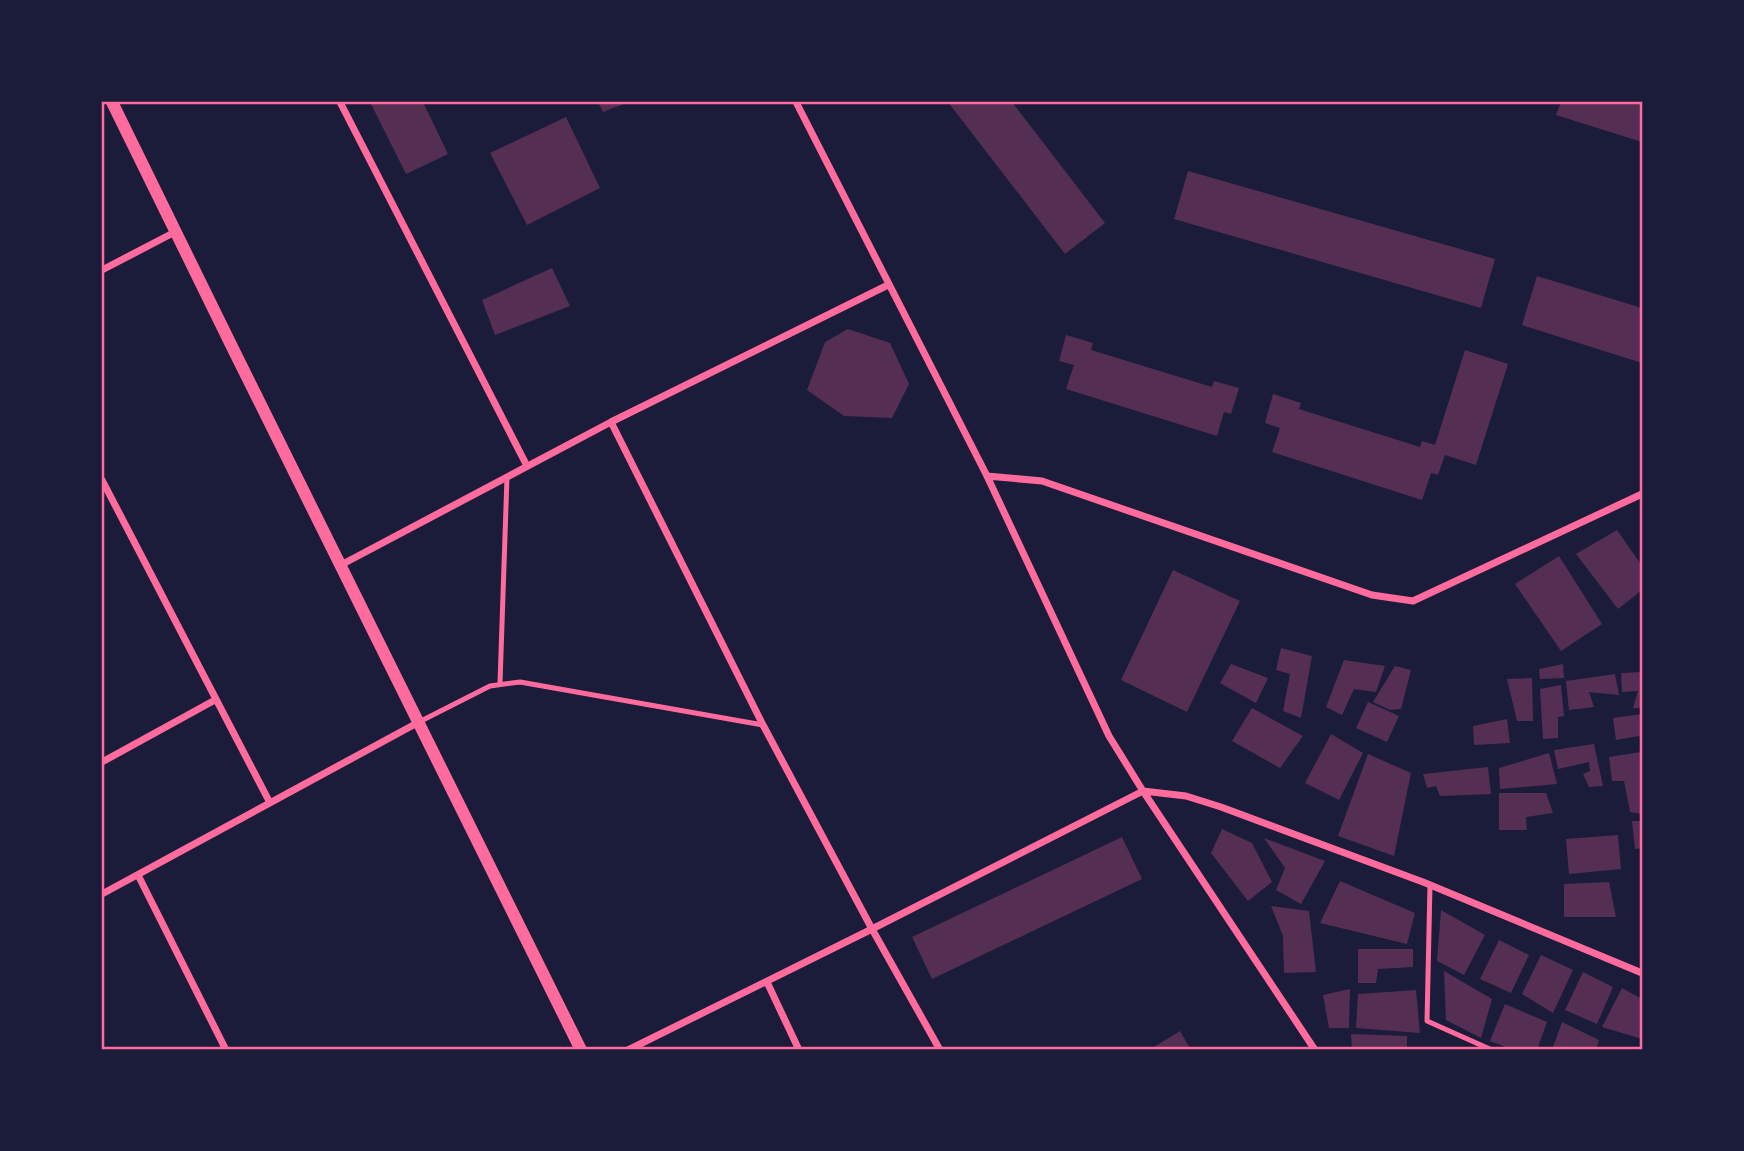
<svg xmlns="http://www.w3.org/2000/svg" width="1744" height="1151" font-family="Merriweather,serif">
<style>
.building{fill:#542f53}
.lines{fill:none;stroke-linecap:round;stroke-linejoin:round}
.service{stroke:#ff6b9d;stroke-width:5}
.minor{stroke:#ff6b9d;stroke-width:7}
.tertiary{stroke:#ff6b9d;stroke-width:12}
.neatline{fill:none;stroke:#ff6b9d;stroke-width:2.5}
</style>
<rect width="100%" height="100%" fill="#1b1b3a"/>
<!-- building -->
<path class="building" d="M370 102H423L448 154 406 174Z
M598 102H629L603 112Z
M948 102H1012L1105 223 1065 254Z
M1561 102H1642V142L1556 115Z
M566 117 600 188 527 225 490 153Z
M1188 171 1495 259 1481 308 1174 219Z
M552 268 570 306 495 335 482 300Z
M1537 276 1642 308V363L1522 325Z
M848 329 890 343 909 384 892 418 844 416 807 390 825 342Z
M1066 335 1093 343 1091 350 1212 387 1214 381 1239 388 1231 414 1224 412 1217 436 1066 389 1074 365 1059 361Z
M1465 350 1508 364 1476 465 1445 455 1438 475 1431 473 1422 500 1272 452 1280 428 1265 423 1273 394 1301 403 1299 409 1420 447 1422 441 1435 445Z
M1617 530 1642 566V590L1618 609 1576 554Z
M1559 556 1602 624 1561 651 1515 584Z
M1173 570 1240 601 1187 712 1121 680Z
M1281 648 1312 656 1301 718 1283 711 1290 674 1276 670Z
M1344 660 1385 666 1376 692 1354 689 1342 715 1326 707Z
M1231 664 1268 678 1256 703 1220 683Z
M1563 664 1564 678 1540 679 1539 669Z
M1395 666 1411 670 1401 709 1390 710 1373 702Z
M1642 672V708H1633L1638 691 1622 692 1621 673Z
M1615 674 1619 695 1589 692 1594 707 1569 710 1566 681Z
M1532 678 1533 721H1517L1507 679Z
M1561 685 1564 716 1558 717V738L1543 739 1540 689Z
M1368 702 1399 716 1387 742 1356 728Z
M1252 708 1303 736 1280 768 1232 741Z
M1642 714V744L1639 736 1616 740 1613 718Z
M1507 719 1510 743 1474 745 1473 726Z
M1331 734 1363 753 1339 800 1305 783Z
M1594 744 1603 786 1589 787 1583 774 1590 771 1589 762 1558 769 1554 750Z
M1641 752 1642 758V814L1630 812 1624 781H1612L1609 757Z
M1549 753 1557 784 1500 789 1499 768Z
M1368 754 1411 773 1394 856 1338 836Z
M1488 767 1491 794 1440 796 1436 786 1427 788 1423 774Z
M1499 793H1546L1553 813 1526 817 1527 830H1499Z
M1632 821H1642V848L1635 849Z
M1222 829 1252 843 1272 882 1248 901 1211 853Z
M1618 835 1621 869 1569 874 1566 839Z
M1122 837 1142 879 932 979 912 937Z
M1264 838 1325 861 1301 904 1276 890 1285 868Z
M1340 881 1415 913 1407 944 1320 923Z
M1609 882 1616 917H1564V884Z
M1271 906 1309 911 1316 972 1284 973 1283 936Z
M1441 910 1485 935 1464 975 1437 961Z
M1499 940 1529 955 1511 993 1480 979Z
M1358 949H1413V967L1378 969 1376 983H1358Z
M1541 955 1573 970 1553 1013 1522 994Z
M1444 971 1492 999 1481 1038 1446 1020Z
M1583 972 1613 987 1597 1024 1565 1010Z
M1622 988 1642 999V1039L1602 1027Z
M1350 989 1349 1028H1329L1323 995Z
M1416 990 1420 1033 1356 1028 1358 994Z
M1505 1004 1547 1022 1537 1050H1514L1490 1041Z
M1562 1022 1599 1040 1596 1050H1552Z
M1180 1031 1191 1050H1149Z
M1351 1034 1407 1036V1050H1352Z"/>
<g class="lines">
<!-- service -->
<path class="service" d="M500 683 507 477
M419 722 490 686 520 682 763 725
M1430 885 1427 1021 1492 1050"/>
<!-- minor -->
<path class="minor" d="M340 102 527 466
M796 102 987 476 1109 736 1143 791 1315 1050
M102 270 175 232
M611 422 763 725 872 929 940 1050
M987 476 1042 481 1372 595 1413 601 1642 494
M102 480 269 801
M339 566 611 422 888 285
M102 762 215 700
M138 875 226 1050
M102 894 419 722
M767 982 799 1050
M628 1050 872 929 1143 791 1186 796 1221 807 1423 882 1642 973"/>
<!-- tertiary -->
<path class="tertiary" d="M112 102C266 419 425 733 581 1050"/>
</g>
<!-- border -->
<rect width="1744" height="1151" fill="none" stroke="#1b1b3a" stroke-width="206"/>
<rect x="103" y="103" width="1538" height="945" class="neatline"/>
</svg>
